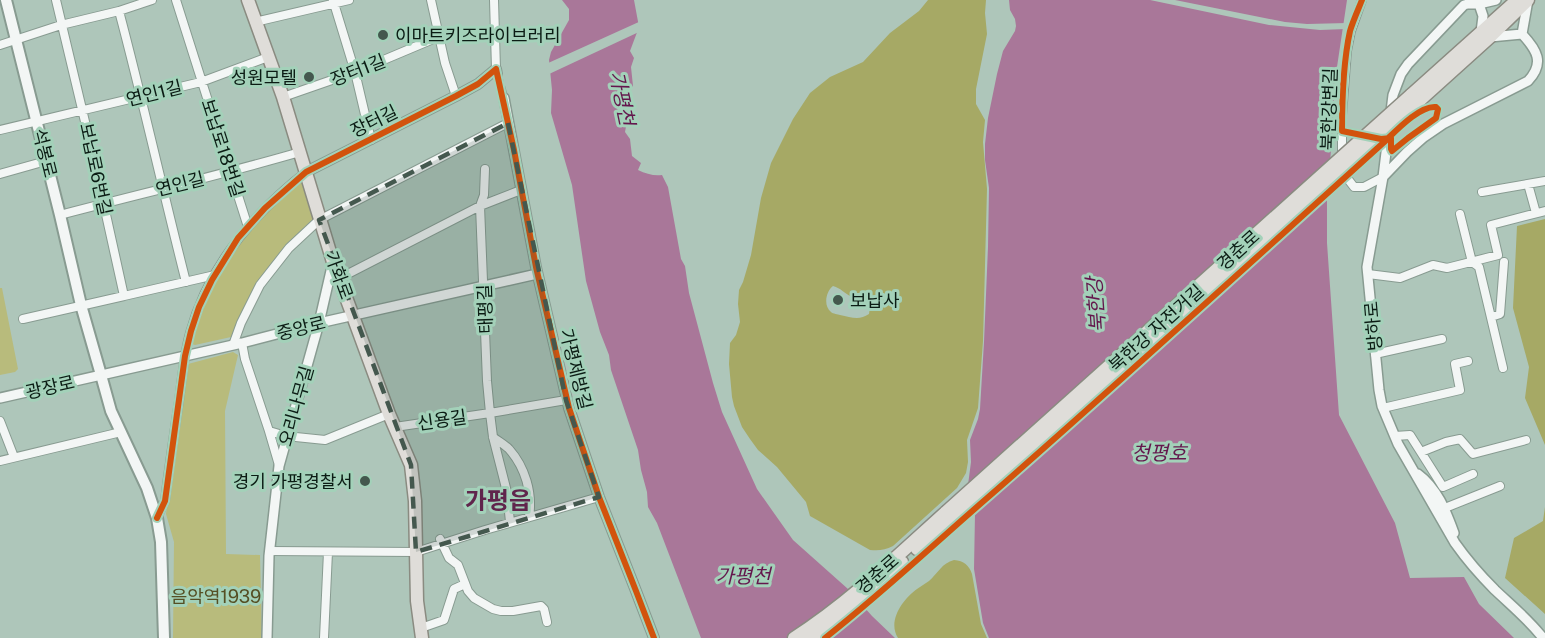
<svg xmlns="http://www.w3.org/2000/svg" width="1545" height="638" font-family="'Public Sans','Noto Sans KR',sans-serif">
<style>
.green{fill:#b8bb7c}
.forest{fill:#a6a965;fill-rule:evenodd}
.water{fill:#a97799}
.pier{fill:#aec6ba}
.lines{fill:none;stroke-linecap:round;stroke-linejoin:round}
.tertiary-tunnel{stroke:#8da499;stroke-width:9;stroke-dasharray:9 4.5;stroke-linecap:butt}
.minor-casing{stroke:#889b91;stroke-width:10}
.tertiary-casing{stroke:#889b91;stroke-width:12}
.secondary-casing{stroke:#889b91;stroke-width:14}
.primary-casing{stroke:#8a8b81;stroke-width:15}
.minor{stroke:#f3f6f5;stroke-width:8}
.tertiary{stroke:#f3f6f5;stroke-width:9}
.secondary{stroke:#f3f6f5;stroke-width:10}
.primary{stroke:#dfddd9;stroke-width:12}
.primary-bridge-casing{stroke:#8a8b81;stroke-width:15;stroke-linecap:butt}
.primary-bridge{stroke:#dfddd9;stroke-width:12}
.cycleway-casing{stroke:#a3d1b9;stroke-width:10}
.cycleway{stroke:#d2530d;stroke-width:6}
.marked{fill:#44584e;fill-opacity:0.2;stroke:#44584e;stroke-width:4.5;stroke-dasharray:12 8;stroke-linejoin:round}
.poi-dot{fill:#44584e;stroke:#a3d1b9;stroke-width:2}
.labels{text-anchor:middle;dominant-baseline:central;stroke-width:6;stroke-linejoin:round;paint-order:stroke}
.poi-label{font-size:18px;fill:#0b1c14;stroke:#a3d1b9;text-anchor:start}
.street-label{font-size:18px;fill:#0b1c14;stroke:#a3d1b9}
.park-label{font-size:18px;fill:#554f24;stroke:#a3d1b9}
.water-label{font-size:20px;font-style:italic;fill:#64174d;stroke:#a3d1b9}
.district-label{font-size:24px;font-weight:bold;fill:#60254c;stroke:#a3d1b9}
</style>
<rect width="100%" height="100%" fill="#aec6ba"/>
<!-- green -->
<path class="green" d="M298 183H303L314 218 312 220C291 242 269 263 254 289 245 304 238 320 231 337L195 345 192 344C195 309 234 247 257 221 270 207 284 195 298 183Z
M0 288H2L18 369 15 372 0 375Z
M233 352 238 355 225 411 226 554 260 555 262 638H173L174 542 166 514 188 364Z"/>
<!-- forest -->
<path class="forest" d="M928 0H986L985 13 987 34 976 89V104L985 120 983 142 987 189 983 341 978 408 967 440 968 462 966 473 957 488 893 546C885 550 879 551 870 550L810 516 806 502 777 467 758 450 750 439 742 427 734 406 732 397 729 364 730 343 736 335 740 322 738 304 739 290 743 282 751 255 761 198 771 163 793 119 810 93 830 77 863 62 890 33 919 11ZM833 286C841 288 845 294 852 297 861 300 865 299 870 307L869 314C859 321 851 317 840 315 838 314 833 314 831 312 823 306 826 291 833 286Z
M1545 219V445L1525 398 1529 367 1513 308 1517 226Z
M1545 507V614L1505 578 1514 538 1543 521Z
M954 560C964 561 969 565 972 574L981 624 987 638H898C887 621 903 599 917 589 921 586 925 584 929 581 938 573 942 563 954 560Z"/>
<!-- water -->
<path class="water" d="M562 0H634L639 27 630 51 634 58 631 67 633 86 631 88 625 87 620 89 615 104 619 113 627 121 625 132 630 139 632 156 641 163 638 170C646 174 654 176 662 175L668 187 681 259 685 266 689 293 713 383 722 412 757 489 793 540 848 589 872 616 895 638H701L657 523 648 507 647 492 641 470 638 450 611 370 609 355 600 332 586 281 572 185 551 113 552 90 549 60 551 52 569 20V9Z
M1009 0H1347L1334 87V115L1327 197V243L1339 415 1395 523 1410 578 1464 577 1479 604 1514 638H989L983 623 974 569 975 514 968 485 971 462 970 440 978 419 980 409 984 342 988 247 989 188 985 160V144L988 118 997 74 1003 51 1015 31 1016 26 1015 19 1010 10Z"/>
<!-- pier -->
<path class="pier" d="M1150 0H1175L1285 22 1307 24 1347 23 1346 29 1320 30 1269 25Z
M641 21V31L547 75 546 64Z"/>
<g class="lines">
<!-- tertiary-tunnel -->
<path class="tertiary-tunnel" d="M497 74 504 98"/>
<defs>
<path id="minor" d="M176 0 248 227
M333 0 355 72 371 140
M431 0 445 63 456 96
M494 0 496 69
M1362 0 1351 31 1347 51 1342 115V160L1344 174 1354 187H1364L1383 177
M119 11C143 101 163 192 186 282
M255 22 349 0
M0 45 61 25 119 11 152 0
M283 97 355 72 431 40
M0 130 201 82 268 57
M485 169 484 195 480 206 487 381 490 413 493 437 507 492 510 522
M0 174 46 161
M1528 184 1536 213
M1482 192 1545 181
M1460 214 1472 262 1479 267 1503 368
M60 215C140 194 221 175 300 152
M1368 274 1400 278 1433 265 1447 268 1498 255 1491 225 1545 211
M340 278 480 206 521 190
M124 296 215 275
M1491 317 1500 314 1504 262
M23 319 124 296 92 151 56 0
M242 343 245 359 269 431 286 436 325 440 389 414
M233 345 241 323 260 285 289 248 319 220 508 123
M1375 354 1442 339
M1383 408 1460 390 1455 364 1468 361
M0 421 14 457
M395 427 490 413 566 400
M269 431 279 465
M1395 436 1410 435 1443 487 1473 474
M493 437C498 441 504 444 509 449 525 467 533 493 529 517
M1421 452 1446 442 1460 439 1473 454 1526 440
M0 461 121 432
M1445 508 1500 486
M157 518 165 501C169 467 174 434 179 401 182 378 184 355 190 333 208 267 254 213 306 172
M440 539 449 558 458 565 468 591 474 598 493 609 501 611H513L541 606 544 609 547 622
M270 551 416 552 485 530 599 497
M421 628 444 620 454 589 465 584
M324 638 328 552"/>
<path id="tertiary" d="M1496 0 1479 4H1468L1464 5 1408 64 1401 74 1393 95 1383 177 1367 267 1379 390 1382 406 1398 444 1455 543C1467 560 1481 576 1495 590 1512 606 1529 620 1543 638
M1479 4 1483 16 1481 32
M1522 34 1528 0
M1490 37 1522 34
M504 98 536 267 569 408 599 497 636 591 654 638
M306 172 456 96 478 84 496 69 497 74
M1383 177 1407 152 1424 137 1443 124 1528 81C1545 63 1537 50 1522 34
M0 398 242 343 319 323 537 274
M1418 474C1437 488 1446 511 1454 533
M267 638 269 556 279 466 319 323 333 262"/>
<path id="secondary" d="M6 0 60 215 81 305 101 375 111 411 147 488 157 518 161 542 164 638"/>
<path id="primary" d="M248 0 283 97 333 262 389 414 411 465 415 501 417 601 422 638
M1411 95 1517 0
M1419 101 1490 37 1528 0
M917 549 953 518
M794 638C850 602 897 556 946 512
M811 638 863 597 902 562"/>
</defs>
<!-- minor casing -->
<use href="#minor" class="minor-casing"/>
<!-- tertiary casing -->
<use href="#tertiary" class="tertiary-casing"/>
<!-- secondary casing -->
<use href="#secondary" class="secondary-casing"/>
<!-- primary casing -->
<use href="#primary" class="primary-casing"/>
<!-- minor -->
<use href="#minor" class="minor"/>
<!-- tertiary -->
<use href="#tertiary" class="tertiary"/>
<!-- secondary -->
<use href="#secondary" class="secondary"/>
<!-- primary -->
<use href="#primary" class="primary"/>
<defs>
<path id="primary-bridge" d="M946 512 1411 95
M953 518 1097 390 1419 101"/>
</defs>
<!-- primary-bridge casing -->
<use href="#primary-bridge" class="primary-bridge-casing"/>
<!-- primary-bridge -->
<use href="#primary-bridge" class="primary-bridge"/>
<defs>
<path id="cycleway" d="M157 518 165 501 185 356 191 331 199 307 212 280 238 238 265 208 306 172 456 96 478 84 496 69 514 150 536 267 569 408 599 497 636 591 654 638
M825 638C881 594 933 545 986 499 1120 382 1250 263 1382 144 1393 134 1419 105 1436 107L1438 109 1436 118 1408 138 1392 151 1391 149V138L1381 139 1342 131C1342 99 1343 63 1350 31 1353 21 1358 10 1362 0"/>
</defs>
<!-- cycleway casing -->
<use href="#cycleway" class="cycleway-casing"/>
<!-- cycleway -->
<use href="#cycleway" class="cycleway"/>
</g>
<!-- marked area -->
<path class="marked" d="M508 123 566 400 599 497 416 552 411 465 319 220Z"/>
<!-- markers -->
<g class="poi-dot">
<circle cx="383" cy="35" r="6"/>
<circle cx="309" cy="77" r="6"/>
<circle cx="838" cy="300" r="6"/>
<circle cx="365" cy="481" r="6"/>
</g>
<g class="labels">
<!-- poi labels -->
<g class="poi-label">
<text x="395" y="35">이마트키즈라이브러리</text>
<text x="297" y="77" text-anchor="end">성원모텔</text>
<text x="850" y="300">보납사</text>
<text x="353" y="481" text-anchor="end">경기 가평경찰서</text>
</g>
<!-- street labels -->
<g class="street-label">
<text transform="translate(358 70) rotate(-21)">장터1길</text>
<text transform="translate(154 93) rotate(-14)">연인1길</text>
<text transform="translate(1329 109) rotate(-88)">북한강변길</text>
<text transform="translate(374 121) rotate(-26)">장터길</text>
<text transform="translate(223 148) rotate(72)">보납로18번길</text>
<text transform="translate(45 153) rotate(76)">석봉로</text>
<text transform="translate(96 169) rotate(78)">보납로6번길</text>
<text transform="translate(180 184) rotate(-14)">연인길</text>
<text transform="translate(1238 250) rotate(-42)">경춘로</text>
<text transform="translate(339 275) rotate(70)">가화로</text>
<text transform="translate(485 309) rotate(-92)">태평길</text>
<text transform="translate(1373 326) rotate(-95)">방하로</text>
<text transform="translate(301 328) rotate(-14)">중앙로</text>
<text transform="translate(1156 328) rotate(-42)">북한강 자전거길</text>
<text transform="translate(576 369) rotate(76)">가평제방길</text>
<text transform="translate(50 387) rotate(-13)">광장로</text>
<text transform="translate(296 406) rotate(-74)">오리나무길</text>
<text transform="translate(442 420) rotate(-8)">신용길</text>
<text transform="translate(877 574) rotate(-41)">경춘로</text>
</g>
<!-- park labels -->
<g class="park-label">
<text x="216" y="596">음악역1939</text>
</g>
<!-- water labels -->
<g class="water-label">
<text transform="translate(622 98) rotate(78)">가평천</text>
<text transform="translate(1096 305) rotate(-94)">북한강</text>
<text x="1159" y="453">청평호</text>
<text x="743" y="576">가평천</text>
</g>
<!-- district labels -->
<g class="district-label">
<text x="498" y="500">가평읍</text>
</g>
</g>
</svg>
